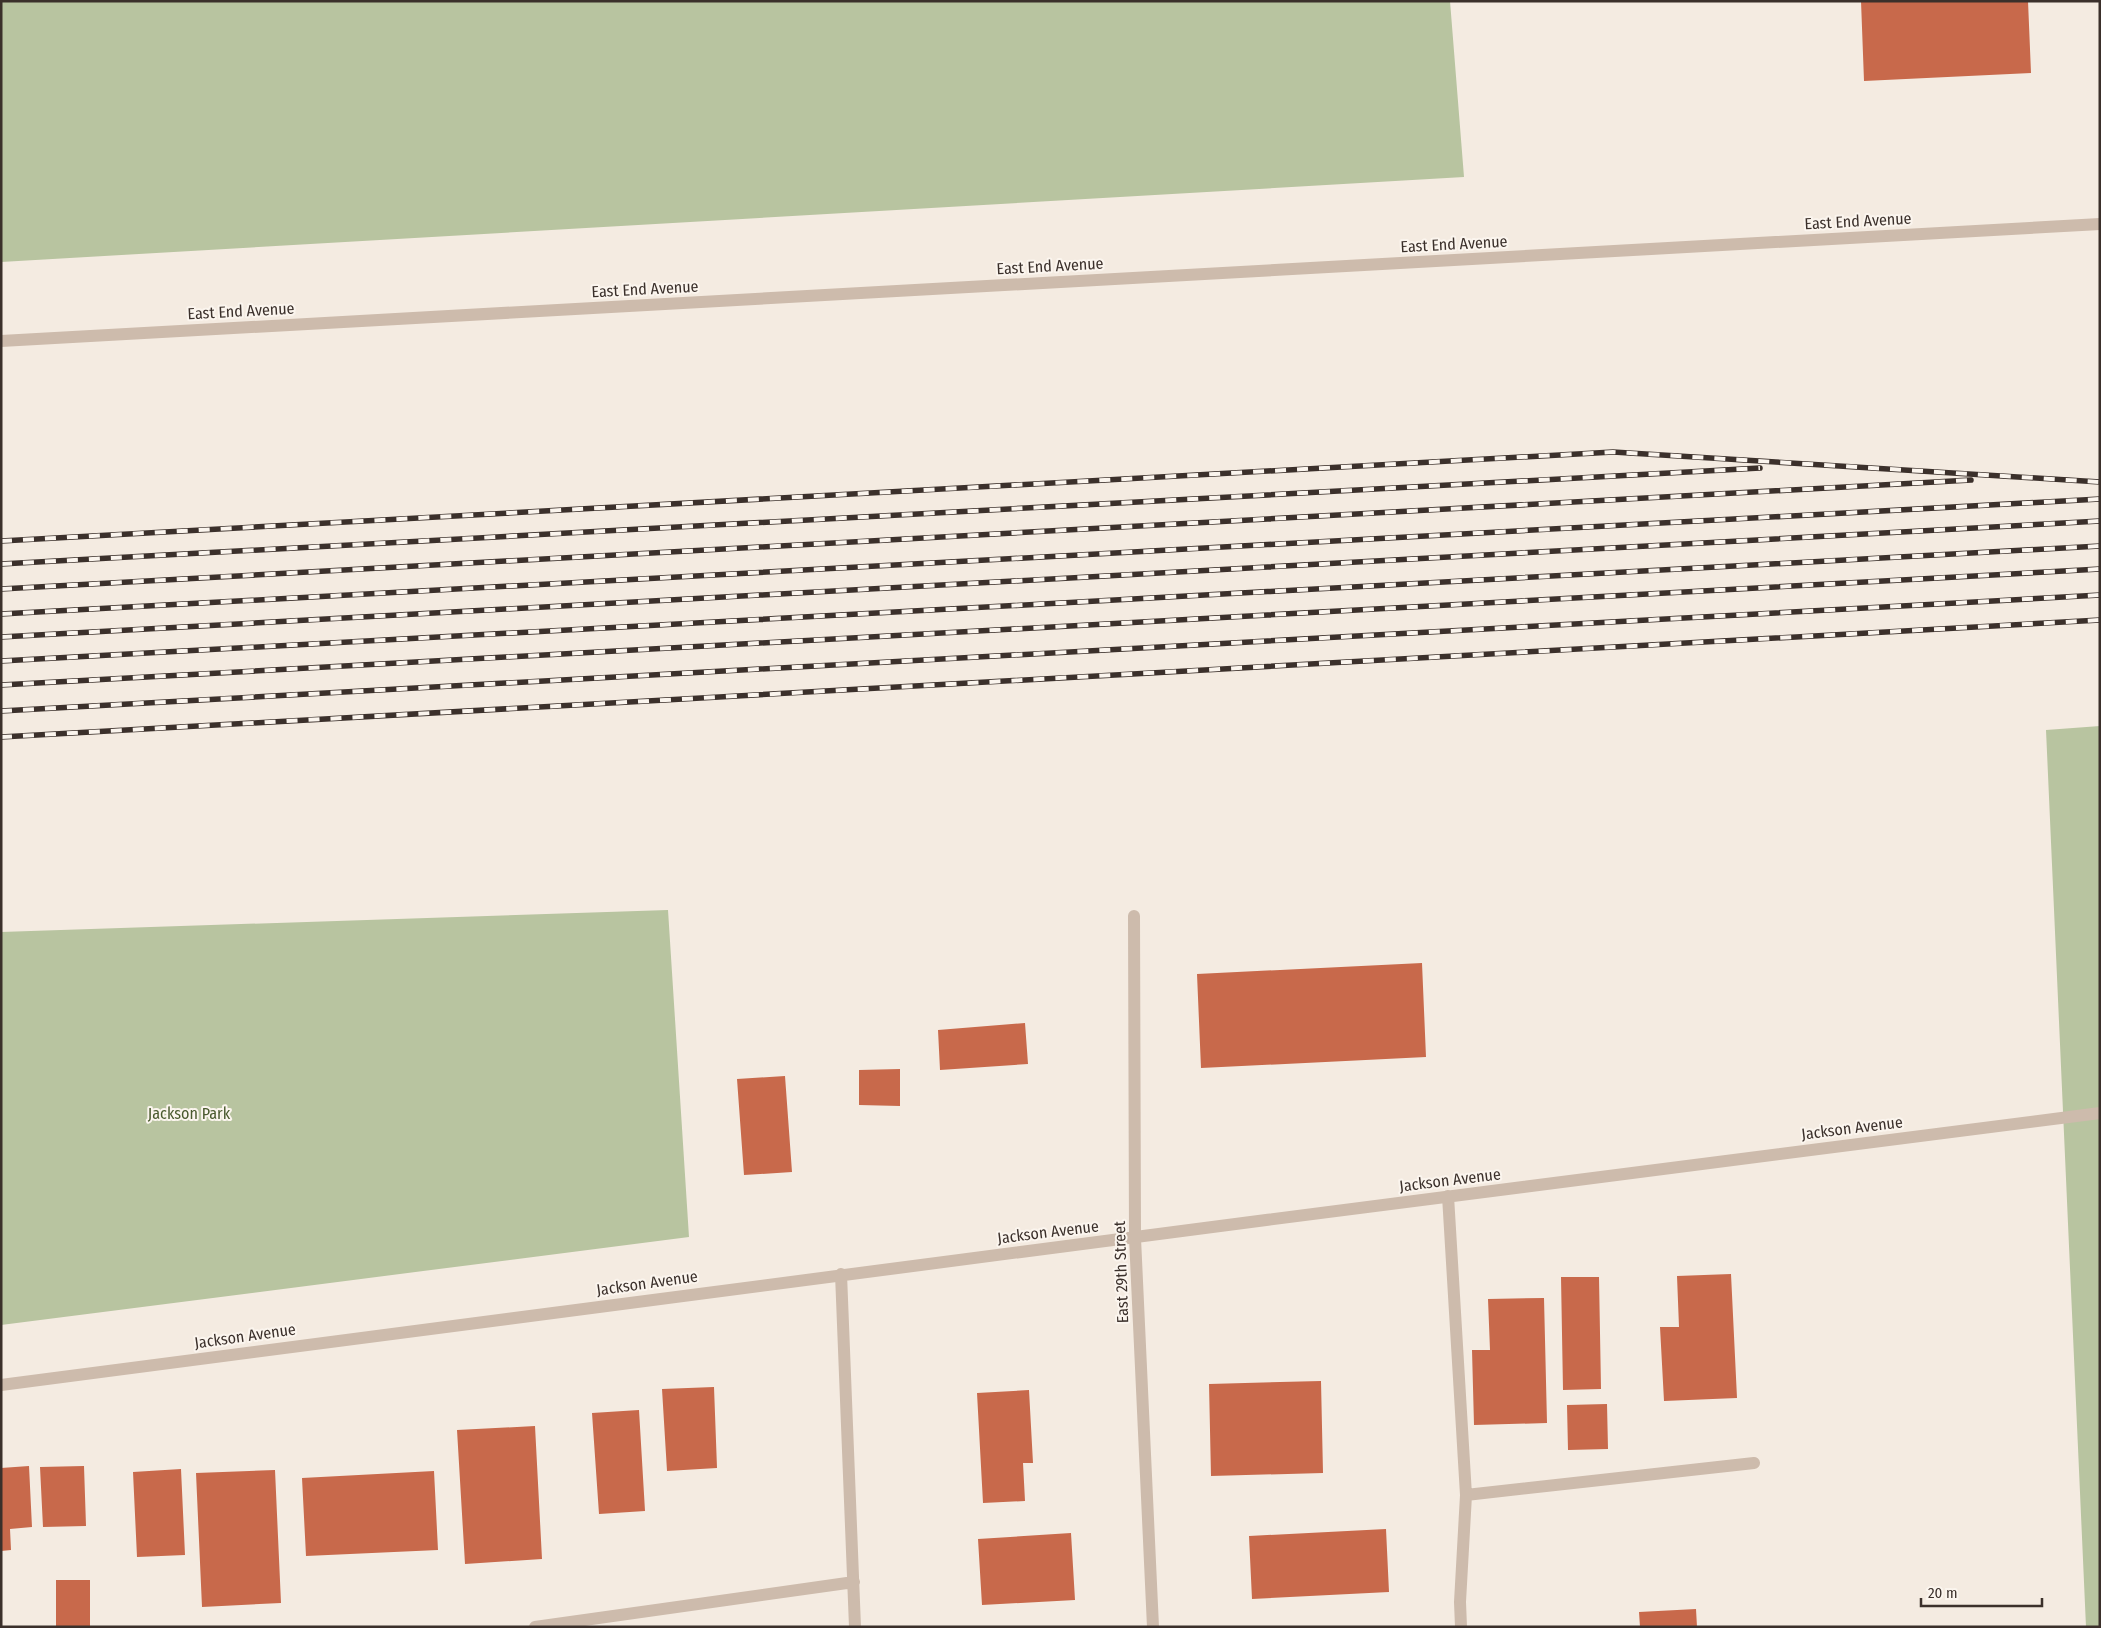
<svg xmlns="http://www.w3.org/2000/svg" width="2101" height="1628" font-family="'Fira Sans Condensed',sans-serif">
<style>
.green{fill:#b8c4a0}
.building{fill:#c8694b}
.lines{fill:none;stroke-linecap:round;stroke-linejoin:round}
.minor{stroke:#cdbbac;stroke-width:12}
.rail-casing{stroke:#3b302b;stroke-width:5.5}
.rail{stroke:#fbf5ee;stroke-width:4;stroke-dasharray:11;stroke-linecap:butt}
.labels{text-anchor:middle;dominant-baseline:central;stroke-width:4;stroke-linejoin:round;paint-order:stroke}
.street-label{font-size:16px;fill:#3b302b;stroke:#fbf5ee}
.park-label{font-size:16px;fill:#4a5a2e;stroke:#fbf5ee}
</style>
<rect width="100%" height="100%" fill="#f4ebe1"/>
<!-- green -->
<path class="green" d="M1 1H1450L1464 177 1 262Z
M2100 726V1627H2086L2046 730Z
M668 910 689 1237 1 1325V932Z"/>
<!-- building -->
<path class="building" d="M1861 1H2028L2031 73 1864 81Z
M1422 963 1426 1057 1201 1068 1197 974Z
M1025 1023 1028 1064 940 1070 938 1030Z
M900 1069V1106L859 1105V1070Z
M785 1076 792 1172 744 1175 737 1079Z
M1731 1274 1737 1398 1664 1401 1660 1327H1679L1677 1276Z
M1561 1277H1599L1601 1389 1563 1390Z
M1544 1298 1547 1423 1474 1425 1472 1350H1490L1488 1299Z
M1321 1381 1323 1473 1211 1476 1209 1384Z
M714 1387 717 1468 667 1471 662 1389Z
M1029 1390 1033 1463H1023L1025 1501 983 1503 977 1393Z
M1607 1404 1608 1449 1568 1450 1567 1405Z
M639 1410 645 1511 599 1514 592 1413Z
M535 1426 542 1559 465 1564 457 1430Z
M29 1466 32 1527 10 1529 11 1550 1 1551V1468Z
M84 1466 86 1526 43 1527 40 1467Z
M181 1469 185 1555 137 1557 133 1472Z
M275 1470 281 1603 202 1607 196 1473Z
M434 1471 438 1550 306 1556 302 1478Z
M1386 1529 1389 1592 1252 1599 1249 1536Z
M1071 1533 1075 1600 982 1605 978 1539Z
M56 1580H90V1627H56Z
M1696 1609 1697 1627H1640L1639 1612Z"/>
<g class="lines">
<!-- minor -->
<path class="minor" d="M1 341 2100 224
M1134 916 1135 1238 1153 1627
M1448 1196 1466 1495 1460 1602 1461 1627
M841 1274 855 1627
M1 1385C701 1293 1400 1202 2100 1113
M1466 1495 1754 1463
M535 1627 854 1582"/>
<defs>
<path id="rail" d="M1 541 1613 452 2100 482
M1 564 1760 468
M1 589 1971 480
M1 614 2100 499
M1 637 2100 521
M1 661 2100 546
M1 685 2100 569
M1 711 2100 595
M1 737 2100 620"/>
</defs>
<!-- rail casing -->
<use href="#rail" class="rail-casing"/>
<!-- rail -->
<use href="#rail" class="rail"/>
</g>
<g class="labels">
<!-- street labels -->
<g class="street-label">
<text transform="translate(1858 221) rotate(-3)">East End Avenue</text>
<text transform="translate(1454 244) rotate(-3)">East End Avenue</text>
<text transform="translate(1050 266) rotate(-3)">East End Avenue</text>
<text transform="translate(645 289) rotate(-3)">East End Avenue</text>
<text transform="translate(241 311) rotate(-3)">East End Avenue</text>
<text transform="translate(1852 1128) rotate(-7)">Jackson Avenue</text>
<text transform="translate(1450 1180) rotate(-7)">Jackson Avenue</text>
<text transform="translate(1048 1232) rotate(-7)">Jackson Avenue</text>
<text transform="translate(1121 1272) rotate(-92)">East 29th Street</text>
<text transform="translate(647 1283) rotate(-8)">Jackson Avenue</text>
<text transform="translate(245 1336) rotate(-8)">Jackson Avenue</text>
</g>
<!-- park labels -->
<g class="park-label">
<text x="189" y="1113">Jackson Park</text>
</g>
</g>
<!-- border -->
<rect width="2101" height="1628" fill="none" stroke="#3b302b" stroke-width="5"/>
<!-- scale -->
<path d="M1921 1598v8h121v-8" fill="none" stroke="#3b302b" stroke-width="2.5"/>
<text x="1928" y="1598" font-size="15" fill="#3b302b" stroke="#fbf5ee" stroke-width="4" paint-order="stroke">20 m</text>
</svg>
